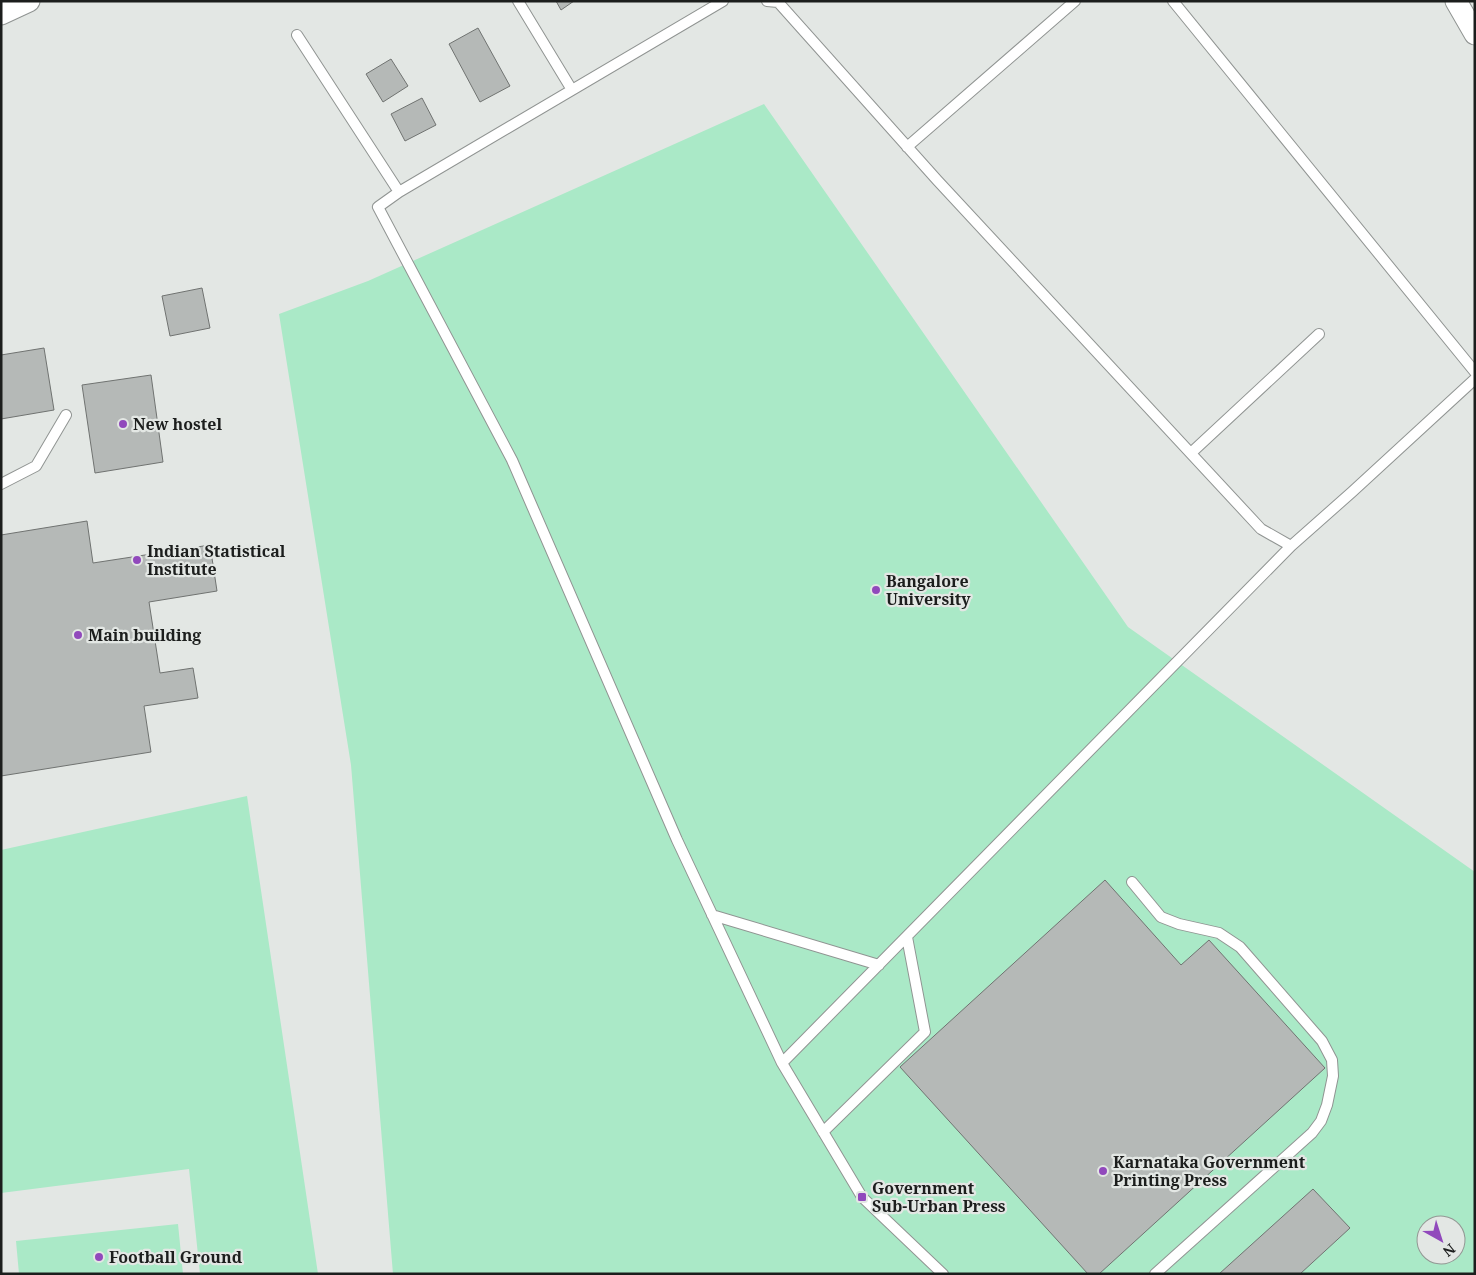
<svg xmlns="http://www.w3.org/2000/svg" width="1476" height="1275" font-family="'Noto Serif',serif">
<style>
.green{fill:#aae9c7;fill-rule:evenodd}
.building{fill:#b5b9b7;stroke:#707371}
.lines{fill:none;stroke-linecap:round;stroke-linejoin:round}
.lane-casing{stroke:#909492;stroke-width:12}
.street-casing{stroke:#909492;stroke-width:23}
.lane{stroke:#fff;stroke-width:10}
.street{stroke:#fff;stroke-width:21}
.poi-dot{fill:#9149bc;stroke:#e3e7e4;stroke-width:2}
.labels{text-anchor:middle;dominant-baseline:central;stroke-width:4.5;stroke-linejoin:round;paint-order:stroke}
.poi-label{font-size:16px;font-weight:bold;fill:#1c1e1d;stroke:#e3e7e4;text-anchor:start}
</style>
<rect width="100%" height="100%" fill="#e3e7e4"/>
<!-- green -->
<path class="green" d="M764 104 1128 627 1475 872V1274H393L351 765 279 314 368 281ZM1426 1225H1456V1255H1426Z
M247 796 318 1274H200L189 1169 1 1193V850Z
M178 1224 183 1274H19L16 1241Z"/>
<!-- building -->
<path class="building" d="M556 1H574L561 10Z
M478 28 510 86 480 102 449 44Z
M391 59 408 86 383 102 366 74Z
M422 98 436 125 405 141 391 114Z
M202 288 210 328 170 336 162 296Z
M44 348 54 410 1 419V355Z
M151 375 163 462 95 473 82 385Z
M87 521 93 563 210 545 217 591 149 602 160 673 193 668 198 698 144 706 151 752 1 776V535Z
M1105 880 1181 965 1209 940 1325 1068 1099 1274H1088L900 1067Z
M1313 1189 1350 1228 1300 1274H1219Z"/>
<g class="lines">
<defs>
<path id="lane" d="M518 1 572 90
M723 1 399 192 378 207 512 460 677 840 782 1063 862 1197 943 1274
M767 1 778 2 937 180 1261 529 1291 546 1352 492 1475 379
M1173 1 1475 372
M297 35 399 192
M907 147 1075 1
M1191 453 1319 334
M1 484 36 466 66 415
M1132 882 1161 917 1179 924 1219 933 1240 947 1322 1041 1332 1060 1333 1076 1327 1105 1321 1121 1312 1133 1155 1274
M712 915 879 965
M782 1063 1291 546
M823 1132 925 1032 907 937"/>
<path id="street" d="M1456 1 1475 34
M1 14 29 1"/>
</defs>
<!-- lane casing -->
<use href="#lane" class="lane-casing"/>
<!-- street casing -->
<use href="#street" class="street-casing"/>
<!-- lane -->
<use href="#lane" class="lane"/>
<!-- street -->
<use href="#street" class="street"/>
</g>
<!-- markers -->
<g class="poi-dot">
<circle cx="123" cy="424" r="5"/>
<circle cx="137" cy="560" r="5"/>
<circle cx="876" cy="590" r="5"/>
<circle cx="78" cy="635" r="5"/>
<circle cx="1103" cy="1171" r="5"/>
<rect x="857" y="1192" width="10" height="10" rx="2.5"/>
<circle cx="99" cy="1257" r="5"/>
</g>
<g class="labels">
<!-- poi labels -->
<g class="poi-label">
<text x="133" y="424">New hostel</text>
<text x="147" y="551">Indian Statistical<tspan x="147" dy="18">Institute</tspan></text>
<text x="886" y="581">Bangalore<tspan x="886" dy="18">University</tspan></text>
<text x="88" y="635">Main building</text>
<text x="1113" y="1162">Karnataka Government<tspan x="1113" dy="18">Printing Press</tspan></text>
<text x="872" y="1188">Government<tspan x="872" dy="18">Sub-Urban Press</tspan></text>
<text x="109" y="1257">Football Ground</text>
</g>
</g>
<!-- border -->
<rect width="1476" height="1275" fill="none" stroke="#1c1e1d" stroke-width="5"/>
<!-- north arrow -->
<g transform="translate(1441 1240) rotate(141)"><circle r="24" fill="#e3e7e4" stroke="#939794"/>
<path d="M0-4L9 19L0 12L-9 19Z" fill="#9149bc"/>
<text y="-8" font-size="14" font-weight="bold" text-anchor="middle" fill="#1c1e1d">N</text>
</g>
</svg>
